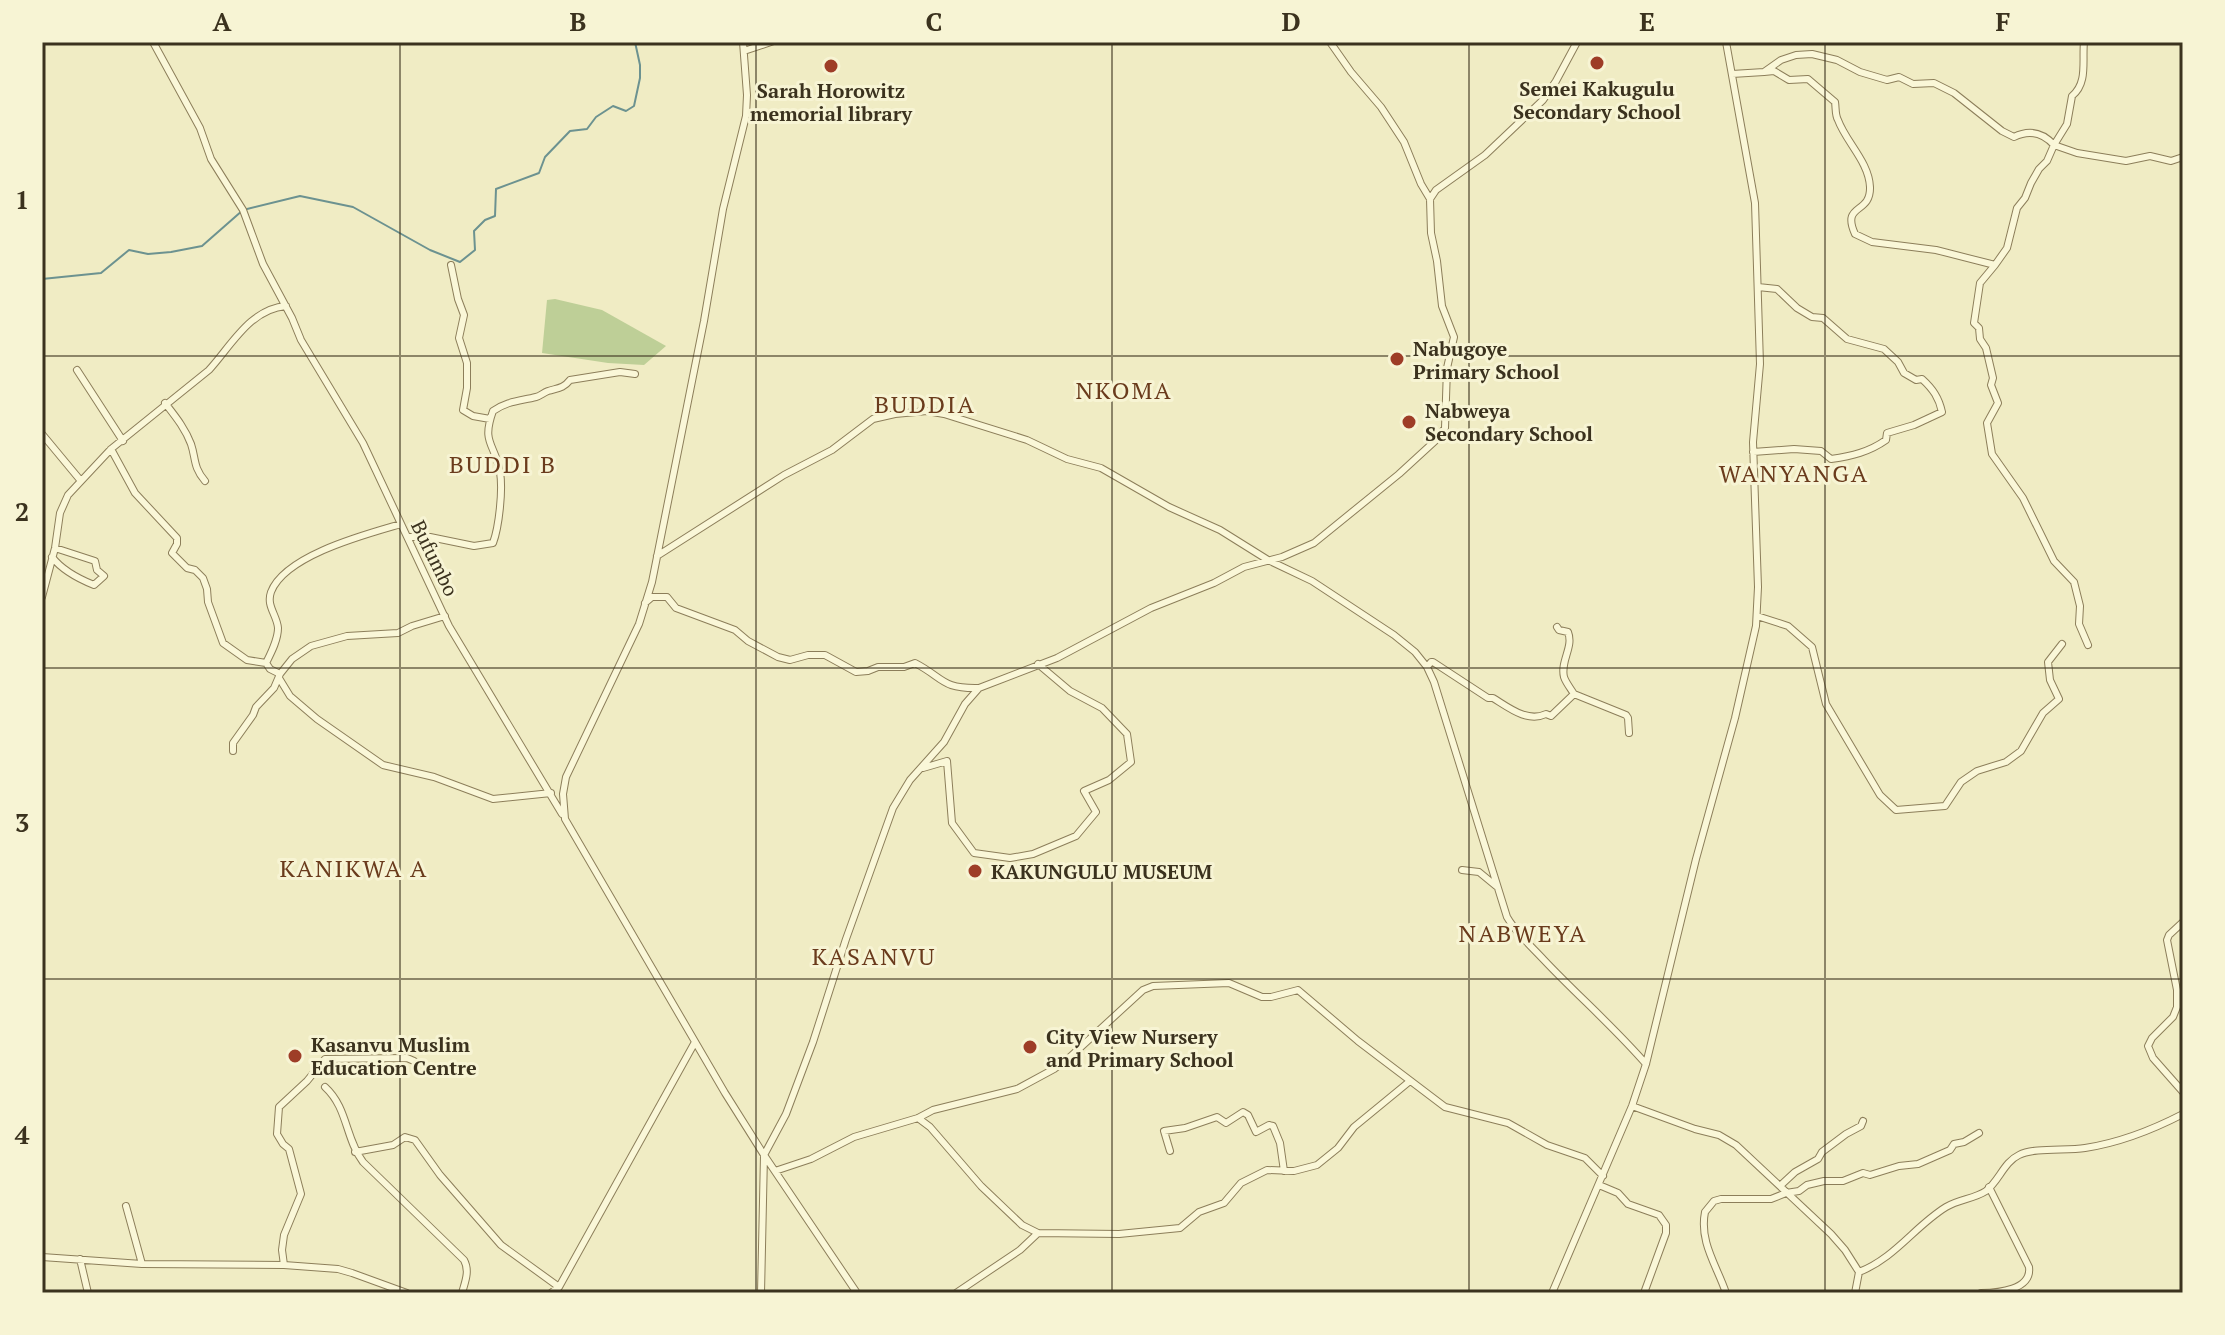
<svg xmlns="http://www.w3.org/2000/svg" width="2225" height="1335" font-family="'PT Serif',serif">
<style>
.green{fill:#becf97}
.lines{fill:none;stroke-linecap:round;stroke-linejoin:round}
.stream{stroke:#6c9290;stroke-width:2}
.minor-casing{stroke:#8c7e5a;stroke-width:8}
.minor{stroke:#faf7d8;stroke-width:6}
.grid{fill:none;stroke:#3b321e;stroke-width:2;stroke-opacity:0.55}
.poi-dot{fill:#9e3d27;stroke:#f7f4d4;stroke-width:3}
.labels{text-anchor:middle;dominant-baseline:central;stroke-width:6;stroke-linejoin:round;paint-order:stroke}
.poi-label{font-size:20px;font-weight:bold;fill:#3b321e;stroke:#f7f4d4;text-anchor:start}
.street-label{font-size:20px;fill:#3b321e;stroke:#f7f4d4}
.quarter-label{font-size:24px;letter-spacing:2px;fill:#6a3b1c;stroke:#f7f4d4}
.neatline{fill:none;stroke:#3b321e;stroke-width:3}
.grid-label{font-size:26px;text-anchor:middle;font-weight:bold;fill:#3b321e}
</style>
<rect width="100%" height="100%" fill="#f0ecc4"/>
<!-- green -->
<path class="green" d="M555 299 602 310 666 346 644 365 608 363 542 353 547 300Z"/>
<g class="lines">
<!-- stream -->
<path class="stream" d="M42 279 101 273 129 250 148 254 171 252 202 246 243 210 300 196 353 207 430 250 460 262 475 250 474 231 485 220 495 216 496 189 539 173 545 157 570 131 587 129 596 117 613 106 626 111 634 106 640 78V65L635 42"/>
<defs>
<path id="minor" d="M153 42 200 128 211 159 243 210 263 264 292 318 301 340 363 443 449 626 562 814
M743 42 747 95 746 116 723 209 704 321 652 582 639 624 566 777 563 794 565 819 725 1093 764 1155 857 1293
M744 51 771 42
M1764 72 1774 71 1789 80 1808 79 1835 102C1836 108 1835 115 1838 120 1846 142 1869 162 1870 187 1871 215 1841 203 1855 234L1872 242 1936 250 1995 265 2007 248 2017 208 2025 198 2031 183 2039 169 2047 161 2054 145 2077 153 2126 161 2150 156 2171 161 2183 157
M1732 74 1764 72 1781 60 1796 55 1812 54 1837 60 1860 72 1887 80 1899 77 1913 84 1934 83 1954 93 2002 131 2014 137C2030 129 2043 133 2054 145L2067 124 2072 96C2088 83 2082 61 2084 42
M1430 199 1436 190 1485 155 1543 100 1556 81 1577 42
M451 265 458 299 464 315 459 338 467 363V388L463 410 473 416 490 419
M1995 265 1980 283 1974 323 1979 328 1980 339 1986 348 1993 378 1991 385 1998 403 1987 423 1992 454 2023 498 2054 561 2074 582 2080 606 2079 624 2088 645
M77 370 123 441
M165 403C175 416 185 428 191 444 196 459 193 467 205 481
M42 434 81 481
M111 449 135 493 177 538V544L172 553 187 568 195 570 203 578 207 589 208 602 223 643 247 660 266 663
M1753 452 1794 449 1821 451 1831 459C1852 456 1869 452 1886 440L1887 433 1914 425 1942 412C1939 398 1933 389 1922 379L1916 380 1904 373 1898 362 1884 349 1847 339 1823 318 1812 317 1797 308 1777 289 1758 287
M408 537H430L474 546 493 543C499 527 503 490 500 472 495 443 481 444 493 411 507 401 520 401 536 397 540 396 543 393 548 391 557 388 563 389 570 380L620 372 635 374
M657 556 784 475 832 450 873 419 895 414 927 411 944 414 1027 440 1067 459 1101 468 1169 507 1220 530 1268 560 1312 581 1394 635 1415 652 1427 667 1434 682 1507 917C1516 933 1531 946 1544 960 1577 995 1614 1027 1646 1064
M52 557C62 570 79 579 94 585L104 576 97 570 95 561 55 548
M42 597 55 548 60 513 68 495 111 449 209 370C231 346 250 309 286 306
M645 603 652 597H667L676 608 735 630 748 641 778 657 790 660 808 655H825L856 672 868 671 878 667H904L915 663C944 678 941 689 979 688
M1757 616 1788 626 1812 647 1826 704 1880 795 1896 810 1945 806 1961 782 1977 771 2006 762 2021 751 2043 713 2059 699 2050 680 2048 662 2062 644
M1427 667 1431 662H1433L1488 698H1493C1508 707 1527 723 1546 714L1551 716 1574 694C1571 689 1566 683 1564 677 1560 661 1574 647 1568 632L1559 630 1557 627
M280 674 292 659 311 646 347 636 398 633 412 626 445 616
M279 678 290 696 317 719 383 765 434 777 493 799 551 793
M1574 694 1626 715 1628 718 1629 733
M233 751V743L253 715 256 707 274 688 280 674 270 669 266 663C271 653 278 640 278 628 277 615 266 606 271 592 285 555 367 534 401 524
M923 768 947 761 952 823 974 853 1010 858 1033 854 1076 836 1096 812 1084 791 1109 780 1131 762 1127 734 1102 708 1070 691 1038 664
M1462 870 1479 872 1496 886
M2183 922 2169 935 2167 940 2177 990V1007L2173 1017 2152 1038 2148 1046 2153 1058 2183 1092
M325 1087C348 1108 345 1138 363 1162L464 1260C470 1271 465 1282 462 1293
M1632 1106 1695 1129 1719 1135 1736 1145 1831 1234 1845 1250 1859 1272C1895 1258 1915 1226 1946 1207 1959 1199 1974 1199 1986 1191 1999 1181 2004 1162 2019 1155 2035 1147 2066 1151 2085 1148 2118 1143 2154 1129 2183 1114
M918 1118 930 1127 981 1186 1022 1225 1038 1233 1119 1234 1180 1228 1199 1212 1224 1203 1241 1183 1267 1170 1294 1171 1317 1165 1338 1148 1354 1127 1410 1081
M1170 1151 1164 1131 1185 1128 1217 1117 1226 1123 1243 1112 1248 1115 1256 1132 1269 1125 1273 1126 1280 1143 1284 1171
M355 1152 393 1145 405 1137 415 1140 440 1175 501 1245 559 1287
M775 1171 811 1159 854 1137 918 1118 933 1110 1017 1089 1054 1069 1070 1057 1143 990 1153 986 1229 983 1262 997H1271L1298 990 1358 1041 1445 1107 1508 1123 1547 1145 1585 1158 1603 1176
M1599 1185 1618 1193 1628 1204 1659 1215 1666 1225V1233L1644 1293
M1781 1185 1795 1172 1818 1159 1822 1152 1846 1134 1861 1126 1863 1121
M126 1206 142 1264
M42 1257 142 1264 284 1265 338 1269 352 1273 407 1293
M80 1259 88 1293
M284 1265 282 1250 284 1235 301 1194 289 1149 283 1144 277 1134 279 1107 307 1081 325 1059 407 1058 414 1061
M551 1293 559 1287 695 1042
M761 1293 764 1155 786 1114 813 1042 846 939 893 808 910 780 944 742 965 704 979 688 1057 658 1151 608 1214 583 1244 567 1282 557 1314 543 1399 474 1435 441 1445 428 1447 368 1454 337 1442 306 1437 261 1431 233 1430 199 1421 184 1404 142 1381 107 1351 72 1330 42
M956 1293 1020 1250 1038 1233
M1552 1293 1632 1106 1646 1064 1696 859 1735 718 1756 626 1758 587 1753 442 1760 364 1755 203 1726 42
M1726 1293C1717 1266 1699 1242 1705 1212L1714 1201 1721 1199H1771L1786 1193 1799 1191 1807 1185 1824 1181H1843L1863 1173 1870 1175 1899 1166 1918 1164 1950 1150 1954 1144 1964 1142 1979 1133
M1855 1293 1859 1272
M1981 1293C1998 1293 2032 1290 2029 1267L1989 1187"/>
</defs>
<!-- minor casing -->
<use href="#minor" class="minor-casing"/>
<!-- minor -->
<use href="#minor" class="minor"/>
</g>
<!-- grid -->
<path class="grid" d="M400 42V1293M756 42V1293M1112 42V1293M1469 42V1293M1825 42V1293M42 356H2183M42 668H2183M42 979H2183"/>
<!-- markers -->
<g class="poi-dot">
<circle cx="1597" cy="63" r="8"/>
<circle cx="831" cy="66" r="8"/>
<circle cx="1397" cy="359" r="8"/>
<circle cx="1409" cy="422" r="8"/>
<circle cx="975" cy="871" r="8"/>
<circle cx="1030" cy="1047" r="8"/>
<circle cx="295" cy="1056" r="8"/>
</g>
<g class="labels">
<!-- poi labels -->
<g class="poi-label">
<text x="1597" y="88" text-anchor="middle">Semei Kakugulu<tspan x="1597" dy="23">Secondary School</tspan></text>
<text x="831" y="90" text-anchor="middle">Sarah Horowitz<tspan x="831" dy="23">memorial library</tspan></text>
<text x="1413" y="348">Nabugoye<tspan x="1413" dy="23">Primary School</tspan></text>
<text x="1425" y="410">Nabweya<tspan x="1425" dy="23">Secondary School</tspan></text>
<text x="991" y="871">KAKUNGULU MUSEUM</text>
<text x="1046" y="1036">City View Nursery<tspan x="1046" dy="23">and Primary School</tspan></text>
<text x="311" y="1044">Kasanvu Muslim<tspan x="311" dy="23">Education Centre</tspan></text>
</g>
<!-- street labels -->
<g class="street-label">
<text transform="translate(435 558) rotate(64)">Bufumbo</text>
</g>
<!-- quarter labels -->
<g class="quarter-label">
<text x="1124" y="390">NKOMA</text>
<text x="925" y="404">BUDDIA</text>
<text x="503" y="464">BUDDI B</text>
<text x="1794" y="473">WANYANGA</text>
<text x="354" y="868">KANIKWA A</text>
<text x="1523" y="933">NABWEYA</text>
<text x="874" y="956">KASANVU</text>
</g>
</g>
<!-- border -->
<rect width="2225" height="1335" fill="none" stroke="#f7f4d4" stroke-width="88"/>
<rect x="44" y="44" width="2137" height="1247" class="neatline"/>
<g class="grid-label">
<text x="222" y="31">A</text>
<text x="578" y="31">B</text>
<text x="934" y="31">C</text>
<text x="1291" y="31">D</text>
<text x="1647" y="31">E</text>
<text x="2003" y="31">F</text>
<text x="22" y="209">1</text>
<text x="22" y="521">2</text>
<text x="22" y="832">3</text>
<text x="22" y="1144">4</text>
</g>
</svg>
